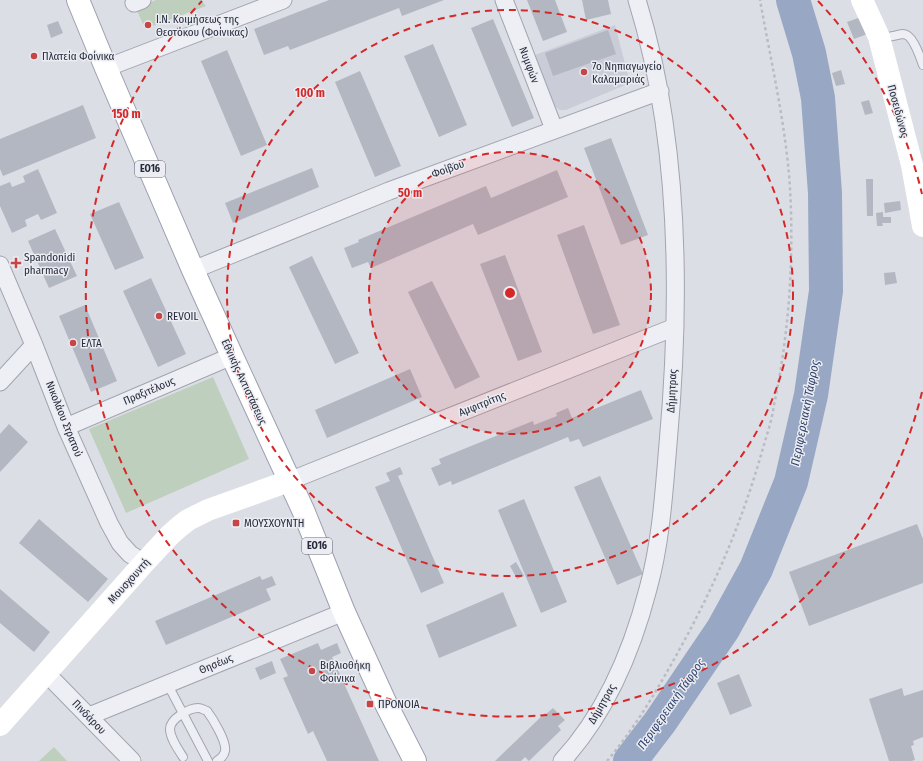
<svg xmlns="http://www.w3.org/2000/svg" width="923" height="761" font-family="'Fira Sans Condensed',sans-serif">
<style>
.built{fill:#cacdd7}
.green{fill:#bfcfbd}
.lines{fill:none;stroke-linecap:round;stroke-linejoin:round}
.river{stroke:#98a7c4;stroke-width:34}
.building{fill:#b3b7c2}
.lane-casing{stroke:#a2a5af;stroke-width:10}
.street-casing{stroke:#a2a5af;stroke-width:19}
.primary-casing{stroke:#9ca1b0;stroke-width:24}
.path{stroke:#babcc4;stroke-width:2.5;stroke-dasharray:3 3;stroke-linecap:butt}
.lane{stroke:#eeeff4;stroke-width:8}
.street{stroke:#eeeff4;stroke-width:17}
.secondary{stroke:#fff;stroke-width:22}
.primary{stroke:#fff;stroke-width:22}
.ring{fill:none;stroke:#d62828;stroke-width:2;stroke-dasharray:7 5}
.poi-dot{fill:#c74545;stroke:#ebedf3;stroke-width:1.5}
.labels{text-anchor:middle;dominant-baseline:central;stroke-width:3;stroke-linejoin:round;paint-order:stroke}
.shield{fill:#ebedf3;stroke:#626572;stroke-width:1}
.shield-label{font-size:10px;font-weight:bold;fill:#272b3b}
.poi-label{font-size:11px;fill:#272b3b;stroke:#ebedf3;text-anchor:start}
.street-label{font-size:11px;fill:#272b3b;stroke:#ebedf3}
.water-label{font-size:12px;font-style:italic;fill:#33446c;stroke:#ebedf3}
.centre{fill:#d62828;stroke:#ebedf3;stroke-width:2}
.ring-label{font-size:12px;text-anchor:middle;font-weight:bold;fill:#d62828;stroke:#ebedf3;stroke-width:3;stroke-linejoin:round;paint-order:stroke}
</style>
<rect width="100%" height="100%" fill="#dcdee5"/>
<!-- built -->
<path class="built" d="M615 25 630 83 566 110H560L554 106 535 55Z"/>
<!-- green -->
<path class="green" d="M156 0H201L206 6 145 29 136 8Z
M213 377 249 459 126 513 89 429Z
M54 747 67 761H39Z"/>
<g class="lines">
<!-- river -->
<path class="river" d="M630 761 660 722 723 629 756 569 791 482 811 395 826 291 825 193 818 98 809 53 793 0"/>
</g>
<!-- building -->
<path class="building" d="M329 0H444L402 16 399 8 290 50 288 46 264 55 254 29Z
M527 0H555L567 32 543 41Z
M582 0H608L611 14 586 20Z
M864 16 870 33 854 39 847 22Z
M493 19 534 118 512 127 471 28Z
M58 21 63 33 51 38 47 25Z
M608 30 616 54 553 76 545 53Z
M433 44 467 125 439 137 404 56Z
M227 50 267 145 241 156 201 61Z
M841 70 845 84 836 86 832 73Z
M360 71 401 166 375 177 335 82Z
M869 100 873 113 865 115 861 102Z
M83 105 96 138 3 176 0 169V139Z
M611 138 648 235 621 245 584 148Z
M312 168 319 187 233 223 225 203Z
M38 169 57 213 41 220 38 214 25 220 27 226 12 233 0 206V186L10 182 12 187 25 182 23 176Z
M557 170 568 197 478 235 473 224 371 268 368 262 352 268 344 248 359 242 358 240 486 186 491 198Z
M866 179H873V216H867Z
M900 201 901 210 885 213 884 203Z
M119 202 144 258 115 270 90 214Z
M883 212V217H891V223H882L883 226H877L876 213Z
M584 225 620 325 593 334 557 235Z
M55 229 77 276 49 288 28 241Z
M505 255 542 352 518 361 480 264Z
M312 256 359 353 335 364 289 267Z
M895 272 897 283 885 285 884 273Z
M151 278 186 354 158 367 123 291Z
M432 281 480 377 455 389 408 292Z
M85 305 117 381 91 392 59 316Z
M410 369 422 397 327 438 315 410Z
M641 390 653 419 583 447 579 439 570 442 568 437 452 485 451 481 439 486 431 468 441 464 439 459 533 421 534 425 557 416 556 413 568 408 572 418Z
M9 424 28 442 0 472V434Z
M400 467 403 474 398 476 444 583 421 593 375 487 390 481 386 473Z
M600 476 643 574 617 585 574 487Z
M524 499 567 602 541 613 498 510Z
M39 519 108 579 88 602 19 543Z
M917 524 923 539V583L809 626 789 572Z
M516 562 524 576 517 579 510 566Z
M260 576 262 580 272 576 276 585 266 589 271 600 166 645 155 621Z
M0 589 50 632 34 652 0 623Z
M503 592 517 626 439 658 426 625Z
M318 643 321 650 337 643 341 653 332 657 379 761H327L313 731 308 734 283 678 288 676 280 659Z
M272 661 276 673 260 680 255 668Z
M739 674 752 706 730 715 717 683Z
M902 688 904 696 923 690V737L913 741 914 745 911 746 915 760 911 761H889L869 699Z
M553 708 565 720 558 726 561 730 529 761 525 757 521 761H495L545 713 546 714Z"/>
<g class="lines">
<defs>
<path id="lane" d="M881 37C889 38 895 35 903 34 913 34 920 57 923 65
M168 685 208 761
M183 757C178 749 170 738 170 729 170 719 189 708 198 708 201 708 204 710 207 711 213 719 227 742 225 751 224 756 221 758 217 761"/>
<path id="street" d="M504 0 554 129
M134 3 142 0
M106 68 283 0
M0 265 34 345 66 427 109 523 120 543 130 554 144 563
M193 270 389 191 660 91
M0 382 34 345
M66 427 232 356
M289 481 675 327
M46 673 132 761
M89 716 344 612
M562 761C606 713 632 651 648 589 661 542 664 492 668 444 681 301 680 138 637 0"/>
<path id="primary" d="M78 0 106 68 193 270 232 356 303 510 344 612 386 704 415 761"/>
</defs>
<!-- lane casing -->
<use href="#lane" class="lane-casing"/>
<!-- street casing -->
<use href="#street" class="street-casing"/>
<!-- primary casing -->
<use href="#primary" class="primary-casing"/>
<!-- path -->
<path class="path" d="M607 761C638 724 660 685 683 643 717 581 744 516 763 448 767 434 772 420 774 405 789 334 794 260 790 188 786 125 771 62 760 0"/>
<!-- lane -->
<use href="#lane" class="lane"/>
<!-- street -->
<use href="#street" class="street"/>
<!-- secondary -->
<path class="secondary" d="M862 0 879 37 912 165 923 226
M0 725 144 563 170 535 179 527 188 520 208 510 289 481"/>
<!-- primary -->
<use href="#primary" class="primary"/>
</g>
<!-- distance rings -->
<circle cx="510" cy="293" r="141" fill="#d62828" fill-opacity=".12"/>
<g class="ring">
<circle cx="510" cy="293" r="141"/>
<circle cx="510" cy="293" r="283"/>
<path d="M922 392A424 424 0 1 1 202 1M818 1A424 424 0 0 1 922 194"/>
</g>
<!-- markers -->
<g class="poi-dot">
<circle cx="148" cy="25" r="4"/>
<circle cx="34" cy="56" r="4"/>
<circle cx="584" cy="72" r="4"/>
<path d="M14 257h4v4h4v4h-4v4h-4v-4h-4v-4h4z"/>
<circle cx="159" cy="316" r="4"/>
<circle cx="73" cy="343" r="4"/>
<rect x="232" y="519" width="8" height="8" rx="2"/>
<circle cx="312" cy="671" r="4"/>
<rect x="366" y="700" width="8" height="8" rx="2"/>
</g>
<g class="labels">
<!-- shield labels -->
<g class="shield">
<rect x="135" y="161" width="30" height="16" rx="3"/>
<rect x="302" y="538" width="30" height="16" rx="3"/>
</g>
<g class="shield-label">
<text x="150" y="169">ΕΟ16</text>
<text x="317" y="546">ΕΟ16</text>
</g>
<!-- poi labels -->
<g class="poi-label">
<text x="156" y="19">Ι.Ν. Κοιμήσεως της<tspan x="156" dy="13">Θεοτόκου (Φοίνικας)</tspan></text>
<text x="42" y="56">Πλατεία Φοίνικα</text>
<text x="592" y="66">7ο Νηπιαγωγείο<tspan x="592" dy="13">Καλαμαριάς</tspan></text>
<text x="24" y="257">Spandonidi<tspan x="24" dy="13">pharmacy</tspan></text>
<text x="167" y="316">REVOIL</text>
<text x="81" y="343">ΕΛΤΑ</text>
<text x="244" y="523">ΜΟΥΣΧΟΥΝΤΗ</text>
<text x="320" y="665">Βιβλιοθήκη<tspan x="320" dy="13">Φοίνικα</tspan></text>
<text x="378" y="704">ΠΡΟΝΟΙΑ</text>
</g>
<!-- street labels -->
<g class="street-label">
<text transform="translate(529 65) rotate(69)">Νυμφών</text>
<text transform="translate(898 111) rotate(75)">Ποσειδώνος</text>
<text transform="translate(448 169) rotate(-20)">Φοίβου</text>
<text transform="translate(244 382) rotate(65)">Εθνικής Αντιστάσεως</text>
<text transform="translate(149 391) rotate(-23)">Πραξιτέλους</text>
<text transform="translate(672 391) rotate(-87)">Δήμητρας</text>
<text transform="translate(482 404) rotate(-22)">Αμφιτρίτης</text>
<text transform="translate(64 419) rotate(68)">Νικολάου Στρατού</text>
<text transform="translate(129 581) rotate(-48)">Μουσχουντή</text>
<text transform="translate(216 664) rotate(-23)">Θησέως</text>
<text transform="translate(602 704) rotate(-60)">Δήμητρας</text>
<text transform="translate(89 717) rotate(46)">Πινδάρου</text>
</g>
<!-- water labels -->
<g class="water-label">
<text transform="translate(805 413) rotate(-79)">Περιφερειακή Τάφρος</text>
<text transform="translate(671 704) rotate(-55)">Περιφερειακή Τάφρος</text>
</g>
</g>
<circle cx="510" cy="293" r="6" class="centre"/>
<g class="ring-label">
<text x="310" y="97">100 m</text>
<text x="126" y="118">150 m</text>
<text x="410" y="197">50 m</text>
</g>
</svg>
